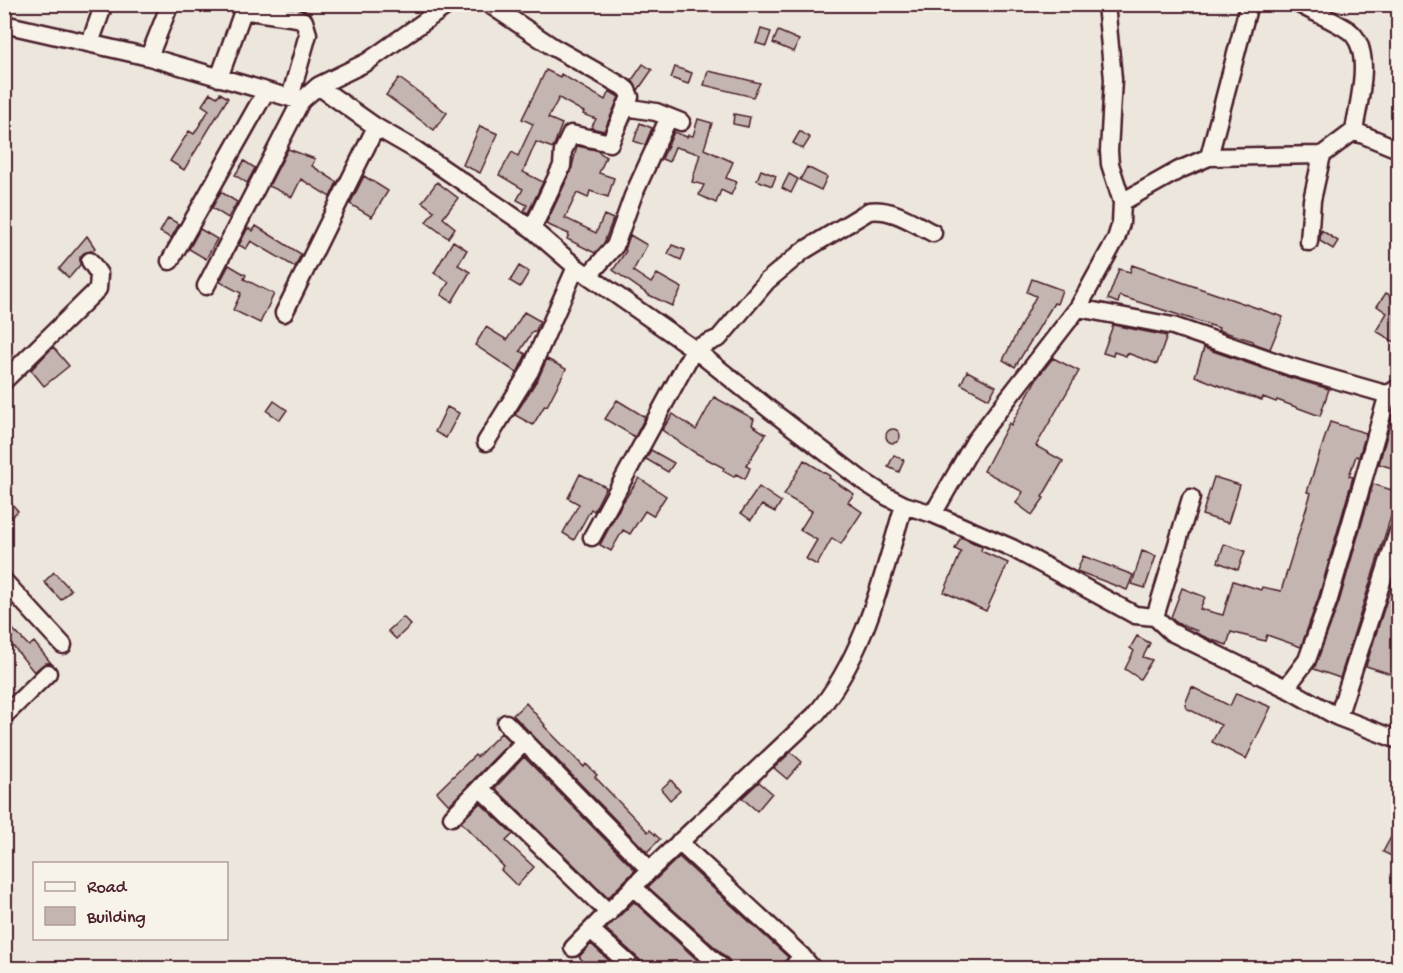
<svg xmlns="http://www.w3.org/2000/svg" width="1403" height="973" font-family="'Gochi Hand',sans-serif">
<style>
.building{fill:#c4b5b0;stroke:#4a1f2b;stroke-width:1.5}
.lines{fill:none;stroke-linecap:round;stroke-linejoin:round}
.minor-casing{stroke:#4a1f2b;stroke-width:21}
.minor{stroke:#f7f3e8;stroke-width:16}
</style>
<rect width="100%" height="100%" fill="#ece6dd"/>
<filter id="ink" filterUnits="userSpaceOnUse"><feTurbulence type="fractalNoise" baseFrequency=".0167" numOctaves="2"/><feDisplacementMap in="SourceGraphic" scale="12" xChannelSelector="R" yChannelSelector="G"/><feConvolveMatrix kernelMatrix="1 2 1 2 8 2 1 2 1" color-interpolation-filters="sRGB"/></filter>
<g filter="url(#ink)">
<!-- building -->
<path class="building" d="M761 29 771 32 766 46 756 43Z
M778 31 799 40 794 52 773 43Z
M643 64 652 70 638 90 632 80Z
M675 67 692 73 688 84 671 78Z
M546 70 560 77 561 74 605 100 609 91 619 97 604 131 591 128 596 119 583 114 584 112 559 98 548 118 562 124 553 148 536 142 523 172 543 182 528 213 524 211 527 205 517 200 523 189 499 175 512 152 518 156 533 124 522 119Z
M708 71 736 77 760 83 753 97 704 85Z
M399 78 447 113 434 130 386 95Z
M210 93 217 97 220 93 228 98 184 170 170 161 189 131 194 134 209 110 202 105Z
M734 114 750 117 748 127 733 124Z
M698 119 712 123 704 149 733 162 726 178 737 182 731 195 721 190 716 203 699 195 704 185 692 182 700 154 675 147 669 162 662 159 674 132 687 137 688 135 693 136Z
M640 123 652 128 645 145 634 141Z
M480 126 498 134 480 173 463 165Z
M800 131 810 138 803 149 793 143Z
M577 146 596 150 606 157 599 173 614 178 608 197 590 191 588 198 577 193 565 218 596 233 604 215 613 219 604 243 595 253 567 239 569 234 546 224 571 171Z
M288 149 315 159 312 166 337 182 330 197 301 179 292 197 269 186Z
M244 161 255 168 247 183 235 175Z
M807 167 827 177 821 190 800 180Z
M761 170 776 176 772 186 757 180Z
M789 174 798 179 791 193 782 188Z
M364 176 388 191 372 217 350 204Z
M437 182 458 198 443 218 455 228 448 238 426 222 434 211 422 202Z
M221 192 237 202 228 218 212 208Z
M168 218 179 224 171 238 160 232Z
M256 226 301 254 295 267 251 241 246 249 239 245 248 228 253 231Z
M200 229 217 239 206 259 189 249Z
M1321 230 1338 241 1333 249 1320 241Z
M630 235 647 245 633 271 651 283 657 274 682 288 672 306 649 295 613 270 626 251 625 250Z
M87 236 95 248 92 251 84 253 80 257V265L69 278 59 269Z
M453 241 467 250 458 265 470 272 452 302 441 295 449 282 434 273Z
M672 245 685 250 681 260 668 254Z
M229 265 246 275 244 279 274 294 260 323 233 310 241 293 220 282Z
M1132 265 1283 317 1270 349 1253 343V341L1218 330 1219 328 1120 296 1118 303 1108 299 1119 269 1130 272Z
M519 266 529 272 520 287 510 281Z
M1032 279 1062 290 1057 304 1054 303 1015 367 1003 360 1036 296 1027 292Z
M1386 293 1396 299 1398 295V344L1376 331 1387 313 1377 306Z
M524 312 540 321 535 332 533 331 520 351 526 354 517 373 475 345 486 327 507 340Z
M1113 325 1167 336 1157 364 1127 353 1126 356 1114 352 1113 356 1103 353Z
M53 347 69 366 44 386 31 370Z
M1204 348 1288 377 1329 389 1320 416 1277 400 1276 402 1263 397 1262 400 1238 393 1195 376Z
M1053 358 1079 371 1036 446 1063 461 1042 497 1044 498 1032 515 1016 503 1023 492 984 471 1009 423 1011 425 1037 378Z
M547 359 566 369 547 406 545 405 533 425 515 415 539 377Z
M967 371 996 386 989 399 961 384Z
M714 397 754 419 752 425 766 434 746 466 750 468 745 479 736 474 734 477 723 471 724 468 694 452 662 430 673 414 696 430Z
M617 400 645 417 635 437 605 419Z
M274 401 287 410 280 420 267 411Z
M447 407 459 413 446 438 435 432Z
M1392 417 1398 419V470L1379 464Z
M1330 422 1366 433 1359 457 1356 456 1349 476 1353 477 1319 596 1301 647 1267 635 1265 641 1231 632 1227 645 1212 640 1196 633 1197 631 1177 623 1171 617 1182 588 1205 597 1200 609 1223 615 1233 581 1261 590 1262 587 1281 591 1311 493 1307 492Z
M886 436a7 7 0 1 1 14 0a7 7 0 1 1-14 0Z
M651 450 674 463 668 472 646 459Z
M894 455 904 460 899 472 888 467Z
M804 460 830 476 829 478 854 494 848 502 862 512 841 544 832 538 817 565 806 559 817 540 800 530 812 511 784 495Z
M580 474 606 487 594 511 591 509 574 540 563 533 579 504 568 498Z
M1214 477 1240 485 1228 523 1202 515Z
M639 478 666 496 653 516 645 511 630 534 623 530 611 551 600 545 623 502Z
M1373 484 1398 492V494L1340 678 1314 669 1339 602Z
M759 487 781 502 775 512 762 505 751 520 741 513Z
M4 495 18 511 4 523Z
M961 537 982 547 981 551 1008 563 986 611 944 592 961 552 955 549Z
M1224 544 1245 551 1238 570 1218 562Z
M1142 551 1156 556 1145 588 1132 584Z
M1083 556 1133 575 1127 590 1077 571Z
M1398 564V662L1394 675 1366 666Z
M54 572 71 590 61 600 44 582Z
M403 617 411 625 396 639 388 631Z
M4 620 29 646 34 642 51 663H45L34 672 13 646 4 653Z
M1137 636 1150 643 1143 657 1152 660 1140 679 1125 669 1134 651 1130 648Z
M1192 687 1230 706 1236 693 1271 707 1246 759 1212 742 1221 725 1186 708 1185 704Z
M526 703 545 725 544 726 584 767 586 764 597 775 595 777 648 832 650 830 660 839 647 852 513 715Z
M501 733 510 742 449 805 437 792 475 755 477 757Z
M791 752 802 762 787 779 774 768Z
M524 757 635 870 608 898 495 788Z
M671 780 680 791 670 800 661 789Z
M759 782 772 793 757 811 742 798Z
M480 803 513 834 506 841 534 867 517 886 501 870 504 867 461 822Z
M1391 837 1398 840V859L1383 852Z
M679 857 788 957 782 969H732L729 960 648 887Z
M634 902 707 969H643L640 960 606 929Z
M591 944 618 969H592L579 957Z"/>
<g class="lines">
<defs>
<path id="minor" d="M489 4 553 47 622 86 627 90 630 97 610 143 571 134 563 151 562 166 532 229
M1299 4C1315 13 1333 20 1348 30 1375 49 1358 103 1354 131
M4 24 149 57 301 101 318 86 376 127 416 150 532 229 576 267 694 349 769 409 863 481 886 496 904 505 933 514 1012 548 1135 615 1155 617 1171 632 1286 688 1338 717 1398 740
M90 43 104 4
M149 57 170 4
M219 78 242 14 248 11 297 18 304 21 308 34 290 98
M318 86 367 62 449 4
M625 107 656 112 681 122
M1209 157 1249 4
M1122 202 1179 170 1209 157 1322 155 1354 131 1398 149
M1309 242 1312 200 1322 155
M170 261 266 91
M589 275 615 246 633 196 669 117
M206 286 301 101
M1078 308 1173 326 1291 367 1382 393 1388 394 1398 388
M284 313 376 127
M4 381 98 289 99 274 90 261
M486 442 530 371 576 267
M933 514 975 441 1078 308 1116 239 1121 223 1122 202 1110 164 1109 151 1113 79 1106 4
M592 537 694 349 719 338 767 281 803 251 869 211C893 208 913 223 933 233
M4 581 63 645
M1155 617 1191 498
M1286 688 1307 660 1329 599 1388 394
M4 716 48 673
M1338 717 1398 532
M506 723 650 870
M480 788 609 913
M452 817 525 741
M679 842 802 956 812 968
M633 887 722 968
M591 930 633 968
M573 948 650 870 815 715C865 656 882 578 904 505
M792 968 802 956"/>
</defs>
<!-- minor casing -->
<use href="#minor" class="minor-casing"/>
<!-- minor -->
<use href="#minor" class="minor"/>
</g>
</g>
<!-- margin -->
<rect width="1403" height="973" fill="none" stroke="#f7f3e8" stroke-width="24"/>
<rect x="12" y="12" width="1379" height="949" fill="none" stroke="#4a1f2b" stroke-width="2" filter="url(#ink)"/>
<!-- legend -->
<rect x="33" y="862" width="195" height="78" fill="#f7f3e8" stroke="#b29e9c" stroke-width="1.5"/>
<rect x="45" y="882" width="30" height="9" fill="#f7f3e8" stroke="#b29e9c" stroke-width="1.5"/>
<text x="87" y="892" font-size="18" fill="#4a1f2b">Road</text>
<rect x="45" y="907" width="30" height="18" fill="#c4b5b0" stroke="#b29e9c" stroke-width="1.5"/>
<text x="87" y="922" font-size="18" fill="#4a1f2b">Building</text>
</svg>
